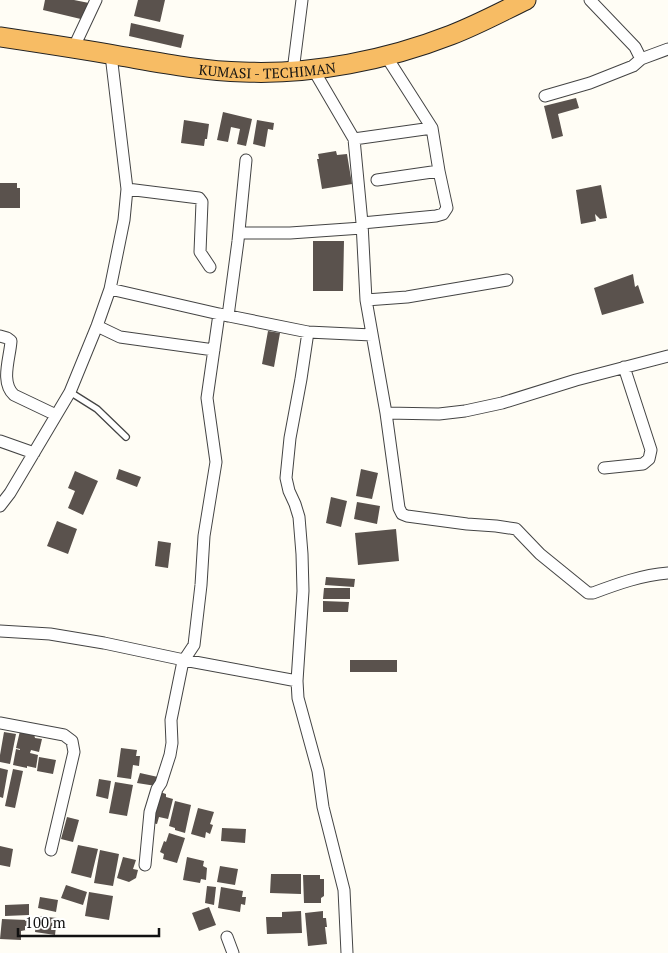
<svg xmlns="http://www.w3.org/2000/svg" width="668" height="953" font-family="'PT Serif',serif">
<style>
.building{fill:#5a524d}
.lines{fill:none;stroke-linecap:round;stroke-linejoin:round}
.service-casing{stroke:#444;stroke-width:8}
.minor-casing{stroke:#444;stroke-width:13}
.trunk-casing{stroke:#222;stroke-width:21}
.service{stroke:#fff;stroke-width:5.5}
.minor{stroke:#fff;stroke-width:11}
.trunk{stroke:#f7bc64;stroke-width:19}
.labels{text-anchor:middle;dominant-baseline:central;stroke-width:5;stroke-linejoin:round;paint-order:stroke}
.street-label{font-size:14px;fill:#111;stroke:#fff}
</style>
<rect width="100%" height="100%" fill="#fffdf5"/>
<!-- building -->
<path class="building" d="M45 0H74L89 3 85 20 43 10Z
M138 0H165L160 22 134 16Z
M131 23 184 35 181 48 129 36Z
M576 98 579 108 558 114 563 136 552 139 544 106Z
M223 112 252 119 246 146 237 144 240 129 231 127 228 142 217 140Z
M184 120 209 124 207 139H205L204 146 181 143Z
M257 120 274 123 273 130 268 129 265 147 253 144Z
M336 151 337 155 347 154 352 184 322 189 317 159H319L318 154Z
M0 183H17V188H20V208H0Z
M601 185 607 218 600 219 595 214 596 221 581 224 576 190Z
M313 241H344L343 291H313Z
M633 274 635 287 638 285 644 303 602 315 594 288Z
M268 331 280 333 274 367 262 364Z
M119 469 141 477 137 487 116 479Z
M361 469 378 473 372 499 356 496Z
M75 471 98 481 83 515 68 508 75 491 68 488Z
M331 497 347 501 341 527 326 523Z
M357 502 380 506 377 524 354 519Z
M57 521 77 529 68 554 47 546Z
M396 529 399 561 358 565 355 533Z
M158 541 171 543 168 568 155 566Z
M326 577 355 579 354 587 325 585Z
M324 588H350V599H323Z
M323 601 349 602 348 612H323Z
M350 660H397V672H350Z
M20 731 34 734 35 738 42 739 39 752 31 750 30 753 38 755 36 768 27 766V768L13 765 16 749 20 750V749L16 748Z
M4 732 16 734 10 764 0 762V755Z
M121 748 137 750 136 756H140L139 766 133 765 131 779 117 777Z
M39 757 56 760 53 774 37 771Z
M0 768 8 770 3 798 0 797Z
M13 769 23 771 15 808 5 806Z
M140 773 158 777 156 786 137 783Z
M99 779 111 781 108 799 96 796Z
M115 782 133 785 127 816 109 813Z
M160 792 166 794V797L173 799 168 819 159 817 157 824 152 823Z
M175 801 191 805 185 833 175 830V828L169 826Z
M198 808 214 812 210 824 213 825 210 834 206 832 205 838 191 834Z
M67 817 79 820 73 842 61 839Z
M222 828 246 829 245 843 221 841Z
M169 833 185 838 177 863 163 859 164 854 160 852 164 841 166 842Z
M78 845 98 849 91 878 71 873Z
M0 846 13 849 10 867 0 865Z
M100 850 119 854 113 886 94 883Z
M123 857 136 860 133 869 138 870 136 878 129 882 117 878Z
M187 857 204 861 203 866 207 868 206 880 201 879 200 883 183 880Z
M220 866 238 869 235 885 217 882Z
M271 874H301V894L270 893Z
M303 875H320V879H324V896L321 898V903H304Z
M66 885 87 892 83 905 61 898Z
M207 886 216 887 214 905 205 903Z
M221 887 243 891 242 897H246L245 905 241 904 240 912 218 908Z
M89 892 113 896 109 920 85 916Z
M40 897 58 900 56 912 38 908Z
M29 904V915L5 916V905Z
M209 907 216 925 199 931 192 913Z
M301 911 302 933 267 934 266 917H282V912Z
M323 911V918H326L327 927H325L327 944 308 946 305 913Z
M37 916 57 918 55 935 35 932Z
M2 919 27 920 26 930 21 931V940L0 939Z"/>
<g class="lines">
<defs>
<path id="service" d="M70 392 97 409 126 437"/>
<path id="minor" d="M73 49 96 0
M641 59 668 49
M313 69 354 139 362 223 366 300 386 413 399 508 402 514 407 516 467 524 496 526 516 529 540 554 588 593H593C617 584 642 575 668 573
M293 71 302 0
M545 96 590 83 633 66 641 59 635 47 590 0
M354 139 432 128
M377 180 439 171
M127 189 199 198 202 202 200 252 210 267
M362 223 436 216 443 214 447 208 439 171 432 128 386 56
M239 233H290L362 228
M110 289 219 314 308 332 372 335
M366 300 407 297 507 280
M219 314 207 398 216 462 204 536 201 585 194 645 184 660 297 681
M228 316 238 241 246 160
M97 326 120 337 214 350
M308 332 301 379 290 438 286 478 289 491 295 504 299 517 302 554 303 591 297 681 298 698 318 771 323 807 344 890 347 953
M0 336 7 338 11 341C10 358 0 382 14 395L56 415
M386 413 439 414 465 411 502 403 576 380 668 356
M0 441 34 453
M604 468 643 464 649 459 651 450 624 367
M0 506 10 493 70 392 97 326 110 289 124 220 127 189 111 55
M0 631 50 634 104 643 184 660 182 666 171 720 172 743 170 755 161 783 157 789 150 812 145 865
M0 723 64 735 72 741 74 752 51 850
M227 937 233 953"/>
<g id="trunk">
<path id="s1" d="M0 37C40 43 80 49 120 56 161 63 202 71 243 72 312 75 387 60 451 35 477 25 501 12 526 0"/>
</g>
</defs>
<!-- service casing -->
<use href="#service" class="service-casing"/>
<!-- minor casing -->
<use href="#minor" class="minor-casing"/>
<!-- trunk casing -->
<use href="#trunk" class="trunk-casing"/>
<!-- service -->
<use href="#service" class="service"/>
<!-- minor -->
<use href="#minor" class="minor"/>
<!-- trunk -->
<use href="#trunk" class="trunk"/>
</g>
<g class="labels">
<!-- street labels -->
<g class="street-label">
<text stroke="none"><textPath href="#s1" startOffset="270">KUMASI - TECHIMAN</textPath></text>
</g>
</g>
<!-- scale -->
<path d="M18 928v8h141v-8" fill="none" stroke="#111111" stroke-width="2.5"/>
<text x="25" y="928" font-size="15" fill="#111111" stroke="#ffffff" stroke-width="4" paint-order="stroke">100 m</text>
</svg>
